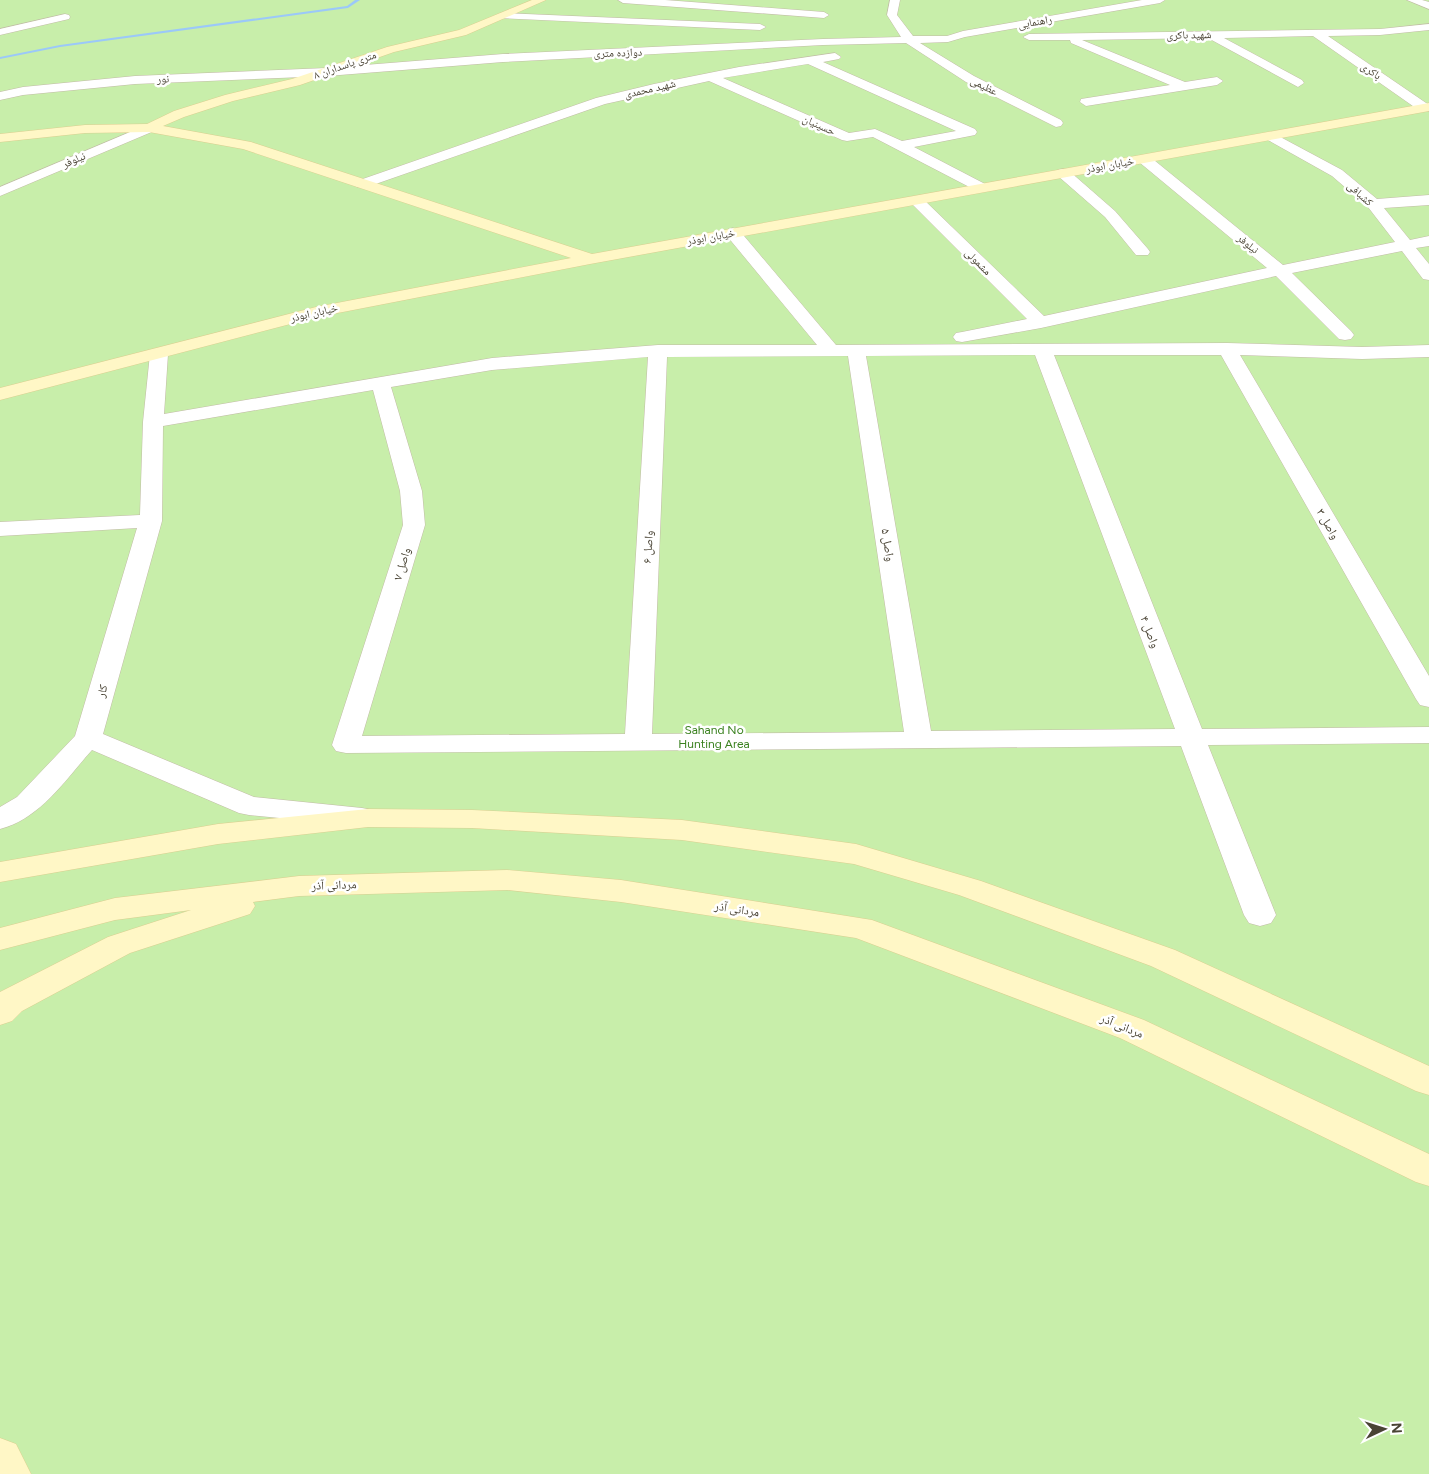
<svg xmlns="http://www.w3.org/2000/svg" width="1429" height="1474" font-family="Figtree,'Noto Naskh Arabic',sans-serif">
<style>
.green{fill:#c8eeaa}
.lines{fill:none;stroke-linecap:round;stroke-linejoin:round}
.stream{fill:#9bc8f9;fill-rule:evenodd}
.street-casing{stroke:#c2bba7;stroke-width:1}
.secondary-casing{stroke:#dacf90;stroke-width:1}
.street{fill:#fff;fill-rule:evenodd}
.secondary{fill:#fff7c6;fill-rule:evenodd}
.labels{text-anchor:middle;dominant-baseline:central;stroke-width:5;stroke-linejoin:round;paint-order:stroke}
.far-street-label{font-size:11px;fill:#494334;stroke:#fff}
.street-label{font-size:12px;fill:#494334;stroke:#fff}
.park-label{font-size:12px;fill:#3b8220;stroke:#fff}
</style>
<rect width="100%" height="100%" fill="#f5f2e6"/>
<!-- green -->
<path class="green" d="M0 0H1429V1474H0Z"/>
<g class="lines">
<!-- stream -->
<path class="stream" d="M355 0H360L348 8 60 47 0 59V57L60 45 347 6Z"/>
<defs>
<path id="street" d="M618 0H665L824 12 829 15 824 18 623 3Z
M890 0H900L897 15 913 36H947L963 31 1142 0H1165L1160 3 965 37 948 42 920 43 974 76 1061 120 1063 123 1061 126 1056 127 966 82 906 43 823 45 503 62 327 76 135 84 23 95 0 100V92L23 87 135 76 327 68 503 54 823 39 901 37 887 15Z
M1407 0H1422L1429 2V9Z
M503 13 760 24 766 27 760 30 499 18 498 16 499 14Z
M65 14 69 15 70 17 69 19 0 35V29Z
M1429 24V30L1380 35 1328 36 1429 105V111H1420L1313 36 1224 38 1302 80 1304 83 1298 87 1208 38 1082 40 1185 82 1217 77 1223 81 1217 85 1086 106 1080 102 1081 99 1170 85 1071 43 1070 40H1029L1023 37 1029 34 1380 29Z
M835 53 841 57 839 59 823 62 975 129 977 132 975 135 914 147 987 185 989 188 987 191H977L873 137 847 141 842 140 709 81 605 104 367 187H357L355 184 357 181 596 98 654 84 739 67ZM808 64 956 131 902 141 875 129 849 133 723 78Z
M149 124 154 125 156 128 154 131 0 196V187Z
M1271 132 1342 170 1377 199 1429 195V205L1384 208 1410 240 1429 236V246L1416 248 1429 264V280L1423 279 1402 251 1292 273 1351 331 1354 335 1351 339 1345 340 1339 339 1276 276 1041 328 962 342 956 341 953 337 956 333 962 332 1027 319 908 200 911 197H921L1044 316 1267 268 1139 162 1137 159 1139 156H1149L1283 265 1395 242 1368 207 1332 176 1266 139 1264 136Z
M1063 169 1068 170 1115 211 1148 249 1150 252 1148 255H1136L1105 217 1058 176 1056 173 1058 170Z
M733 228 739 230 836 345 1227 343 1362 347 1429 345V357L1362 359 1240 355 1429 676V707L1420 705 1416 699 1221 355H1054L1202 729 1429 727V743L1208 745 1276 915 1271 923 1260 926 1249 923 1244 915 1181 746 346 753 336 751 332 745 403 525 400 491 373 390 163 426 162 521 103 734 254 797 362 808 372 810 377 817 372 824 362 826 249 815 239 813 92 750C66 779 40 819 0 829V807L17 797 75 736 137 528 0 536V522L140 515 143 422 150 354 152 350 159 348 166 350 168 354 164 414 492 358 658 345H817L727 236 725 233 727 230ZM1035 355 1175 729 931 731 866 356ZM848 356 904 732 652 734 667 357ZM648 357 625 734 362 736 425 525 422 491 391 387 492 370Z"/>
<path id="secondary" d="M532 0H546L466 35 394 52 300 85 233 101 184 117 163 126 251 142 592 254 1429 103V111L590 264 317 317 0 400V388L316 307 571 258 243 149 149 132 85 133 0 142V134L85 125 147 124 174 111 225 95 292 79 387 47 459 30Z
M368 809 472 810 682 820 856 844 981 881 1175 950 1429 1066V1095L1416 1091 1151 966 959 895 854 864 682 840 472 828 368 827 218 844 0 882V862L218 824Z
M507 870 621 880 872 920 1144 1020 1429 1154V1186L1416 1182 1120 1038 856 938 621 902 507 890 299 896 253 902 255 906 250 914 130 953 22 1011 12 1021 0 1025V992L108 937 191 910 115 920 0 950V928L115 898 299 876Z
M0 1438 16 1444 31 1474H0Z"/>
</defs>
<!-- street casing -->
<use href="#street" class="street-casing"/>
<!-- secondary casing -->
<use href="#secondary" class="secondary-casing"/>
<!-- street -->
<use href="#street" class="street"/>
<!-- secondary -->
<use href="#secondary" class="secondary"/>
</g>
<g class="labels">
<!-- far-street labels -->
<g class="far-street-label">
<text transform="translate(1035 22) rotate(-10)">راهنمایی</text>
<text transform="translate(1189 35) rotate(-1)">شهید باکری</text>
<text transform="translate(618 53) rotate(-2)">دوازده متری</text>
<text transform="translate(345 65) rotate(-19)">۸ متری پاسداران</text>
<text transform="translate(1371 71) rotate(34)">باکری</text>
<text transform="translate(163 79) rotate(-2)">نور</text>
<text transform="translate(984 86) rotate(27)">عظیمی</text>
<text transform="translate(650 89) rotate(-13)">شهید محمدی</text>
<text transform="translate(819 125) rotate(24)">حسینیان</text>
<text transform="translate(74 160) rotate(-23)">نیلوفر</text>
<text transform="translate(1110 165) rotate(-10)">خیابان ابوذر</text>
<text transform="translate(1360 194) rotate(42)">کشبافی</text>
<text transform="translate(711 237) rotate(-10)">خیابان ابوذر</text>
<text transform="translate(1248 244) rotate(39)">نیلوفر</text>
<text transform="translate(978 262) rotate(45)">مشمولی</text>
<text transform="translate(314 313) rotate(-13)">خیابان ابوذر</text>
</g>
<!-- street labels -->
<g class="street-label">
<text transform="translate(1328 524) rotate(60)">واصل ۳</text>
<text transform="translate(888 545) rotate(81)">واصل ۵</text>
<text transform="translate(648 547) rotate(-87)">واصل ۶</text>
<text transform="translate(402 564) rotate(-73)">واصل ۷</text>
<text transform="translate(1150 632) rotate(69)">واصل ۴</text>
<text transform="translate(102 691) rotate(-74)">کار</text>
<text transform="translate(334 885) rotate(-2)">مردانی آذر</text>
<text transform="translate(737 909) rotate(9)">مردانی آذر</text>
<text transform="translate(1122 1026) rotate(22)">مردانی آذر</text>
</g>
<!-- park labels -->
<g class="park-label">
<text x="714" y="730">Sahand No<tspan x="714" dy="14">Hunting Area</tspan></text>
</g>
</g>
<!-- north arrow -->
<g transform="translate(1384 1429) rotate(86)" stroke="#ffffff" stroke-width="4" paint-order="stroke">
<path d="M0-4L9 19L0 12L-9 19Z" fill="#494334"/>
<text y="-8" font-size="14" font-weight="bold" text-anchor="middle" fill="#494334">N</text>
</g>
</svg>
